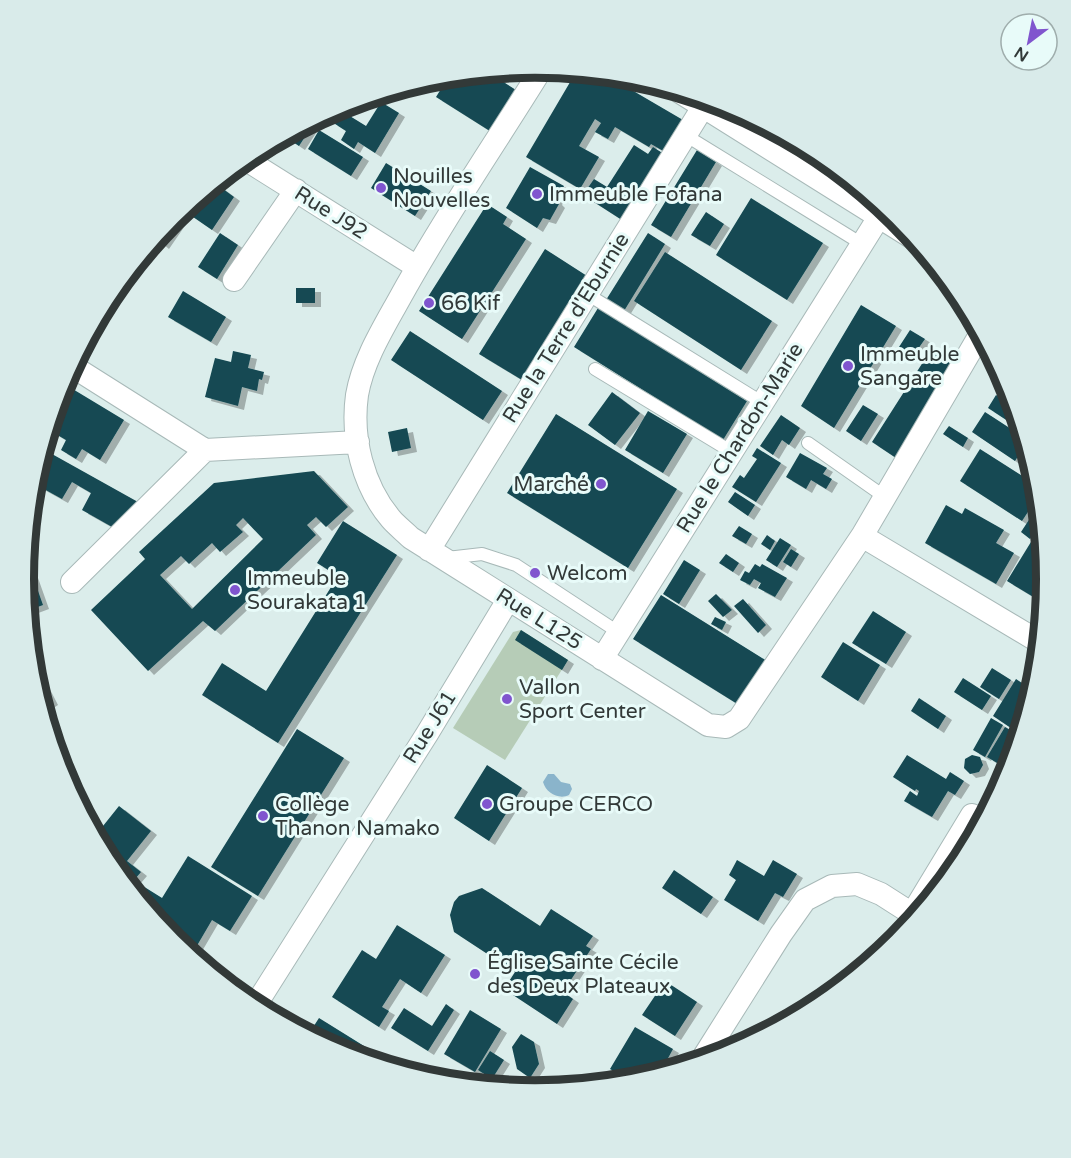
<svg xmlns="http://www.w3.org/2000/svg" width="1071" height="1158" font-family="'Varela Round',sans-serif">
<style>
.green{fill:#b6ccb7}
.water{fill:#8ab4cb}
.building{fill:#144952;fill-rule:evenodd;filter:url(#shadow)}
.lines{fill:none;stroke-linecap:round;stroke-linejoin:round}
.service-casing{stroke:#a8b9b8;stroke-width:14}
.minor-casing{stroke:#a8b9b8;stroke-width:24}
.service{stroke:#fff;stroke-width:12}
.minor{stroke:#fff;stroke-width:22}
.poi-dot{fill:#8055ce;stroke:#e8fbf9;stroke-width:2}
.labels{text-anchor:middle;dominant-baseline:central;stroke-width:6;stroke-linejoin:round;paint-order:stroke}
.poi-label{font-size:21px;fill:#323938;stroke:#e8fbf9;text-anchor:start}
.street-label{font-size:21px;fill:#323938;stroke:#e8fbf9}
.rim{fill:none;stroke:#323938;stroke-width:8}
</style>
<defs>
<filter id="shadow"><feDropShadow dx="6" dy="4" stdDeviation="0" flood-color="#0004"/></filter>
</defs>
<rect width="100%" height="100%" fill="#dbedeb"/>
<!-- green -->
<path class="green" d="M521 630 568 660 505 760 453 728 513 632Z"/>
<!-- water -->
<path class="water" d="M548 774H554L561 782 570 784 572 789 569 795C559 800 546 793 543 782Z"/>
<!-- building -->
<path class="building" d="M488 72 519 92 493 133 436 97 449 76Z
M576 72 606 75 683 120 665 152 651 144 649 147 615 127 608 139 595 132 601 123 595 119 579 146 599 157 580 189 526 157Z
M381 102 399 113 375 153 358 142 354 149 341 140 346 131 332 122 340 110 366 126Z
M311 122 314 123 299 146 284 136Z
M319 130 363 157 351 176 308 149Z
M634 145 648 154 653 147 667 156 625 222 583 195 594 179 607 187Z
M697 150 716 162 671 237 651 225Z
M386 163 431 191 415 216 371 188Z
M530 167 564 186 556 201 559 204 550 220 543 218 537 228 506 208Z
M215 183 234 197 212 230 183 210Z
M751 198 823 243 787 300 716 255Z
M487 204 507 217 503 224 526 239 462 339 419 311Z
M706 212 724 224 710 246 691 235Z
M179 213 183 216 163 245 156 239Z
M220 233 238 245 217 279 198 267Z
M648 233 665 244 624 311 606 300Z
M545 249 587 276 522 380 479 354Z
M665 252 772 321 741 370 634 301Z
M296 288H315V303H296Z
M183 291 226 317 211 342 168 317Z
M861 305 896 326 834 428 801 406Z
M598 308 747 401 723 440 574 347Z
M910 330 925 339 913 356 899 347Z
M410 331 502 391 483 420 391 360Z
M932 348 960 366 899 460 872 442Z
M233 351 251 355 248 368 264 372 262 380 259 379 257 391 242 387 238 406 205 397 215 358 231 362Z
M71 388 124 420 100 460 82 449 76 459 61 450 66 440 49 430 52 419Z
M612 392 640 413 615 445 588 425Z
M996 395 1015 407 1020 422 1017 427 988 408Z
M863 405 878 414 861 441 846 431Z
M648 411 687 434 663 473 625 450Z
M985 412 1025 438 1026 444 1015 461 972 432Z
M556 414 677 489 628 568 507 493Z
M781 415 800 428 789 445 782 440 773 455 760 446Z
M949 426 968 438 963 447 943 434Z
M407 428 411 448 392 452 388 432Z
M757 448 781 463 756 502 732 487 740 475 744 478 757 459 752 456Z
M43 449 138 502 121 532 82 510 91 493 72 482 62 499 33 483Z
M980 449 1038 486 1039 495 1022 521 960 481Z
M800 453 827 468 823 474 832 479 826 489 811 480 806 489 786 477Z
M314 471 348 507 326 527 316 517 307 525 316 535 215 631 203 621 148 671 91 610 145 559 139 552 214 483ZM243 518 263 539 192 609 160 575 181 556 189 564 212 543 220 552 243 532 236 525Z
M735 492 755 505 748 516 728 502Z
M1040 503 1041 521 1030 539 1021 532Z
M946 505 962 514 965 508 1004 530 996 543 1014 553 996 584 925 543Z
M343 521 397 555 278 743 202 695 222 663 266 691 338 576 317 563Z
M739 526 752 534 746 544 732 536Z
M767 535 775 541 770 550 761 544Z
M1034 537 1043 544 1047 579 1045 604 1007 581Z
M780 538 791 545 777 567 766 560Z
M791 549 799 554 791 567 783 562Z
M726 554 739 563 733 572 719 563Z
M26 557 43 605 27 611 24 579Z
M684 560 700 570 679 604 663 594Z
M755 564 760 567 762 564 787 578 775 597 758 588 761 583 754 579 750 585 740 580 745 571 749 573Z
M716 594 732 610 723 617 708 601Z
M661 595 767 661 739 705 633 639Z
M743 599 766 625 758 633 734 606Z
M873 611 906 632 886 664 852 643Z
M715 617 726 622 722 630 711 624Z
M521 630 568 660 562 670 515 640Z
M843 642 880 665 858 701 821 677Z
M32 662 52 701 43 707 34 678Z
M992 668 1011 680 999 699 980 687Z
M963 678 991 696 982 710 954 692Z
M1016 679 1034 691 1020 734 993 716Z
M919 698 946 716 938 729 911 711Z
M991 718 1003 725 985 757 973 750Z
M1005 727 1020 736 1009 770 987 757Z
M297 729 344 758 258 896 211 867Z
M907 755 946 779 950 772 964 781 955 795 948 791 932 817 904 801 910 791 917 796 919 791 916 789 915 791 893 777Z
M972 755 980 757 983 765 979 772 970 774 964 768 965 759Z
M487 765 522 788 489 841 454 818Z
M119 806 151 831 127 861 141 872 129 886 110 863 95 836Z
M188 856 252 896 230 931 212 920 195 949 186 943 183 948 174 940 133 891 138 883 162 898Z
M737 860 764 876 773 860 797 874 783 897 775 893 758 921 724 900 736 880 729 875Z
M674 870 713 897 701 914 662 888Z
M482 888 540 926 551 909 593 936 586 946 591 949 563 992 573 999 557 1024 504 989 515 972 454 932 450 915 454 902 459 896Z
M397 925 445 955 421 993 400 979 382 1007 389 1011 379 1027 332 997 362 950 376 959Z
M665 981 697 1002 675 1036 642 1015Z
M446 1004 454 1010 428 1051 391 1028 404 1008 432 1026Z
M470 1010 501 1029 475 1072 444 1054Z
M319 1018 401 1069V1070L339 1051 308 1035Z
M635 1027 673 1049 660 1073 632 1081 610 1069Z
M521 1034 534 1042 539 1064 530 1078 517 1069 512 1047Z
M490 1051 504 1060 492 1079 478 1070Z"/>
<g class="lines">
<defs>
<path id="service" d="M685 135 862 244
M587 294 763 403
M595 369 732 452
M808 443 885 497
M447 558 482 554 516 565 618 632"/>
<path id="minor" d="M542 68C495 144 444 218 401 296 384 327 363 360 357 395 351 438 363 486 391 519 397 526 404 531 411 538L708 725 726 727 739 719 862 536 981 333
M675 89 916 240
M245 159 417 267
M234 280 296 190
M72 366 205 450 358 442
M862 536 1041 643
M429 550 703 107
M72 582 205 450
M602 659 879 217
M912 914 972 815
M255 1006 427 734 508 600
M701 1061 781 934 805 900 832 886 857 884 881 894 917 917"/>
</defs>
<!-- service casing -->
<use href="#service" class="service-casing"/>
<!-- minor casing -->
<use href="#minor" class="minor-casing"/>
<!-- service -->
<use href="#service" class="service"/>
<!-- minor -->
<use href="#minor" class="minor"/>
</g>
<!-- markers -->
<g class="poi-dot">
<circle cx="381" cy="188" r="6"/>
<circle cx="537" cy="194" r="6"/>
<circle cx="429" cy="303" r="6"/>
<circle cx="848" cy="366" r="6"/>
<circle cx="601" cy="484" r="6"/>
<circle cx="535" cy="573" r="6"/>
<circle cx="235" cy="590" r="6"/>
<circle cx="507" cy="699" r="6"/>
<circle cx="487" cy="804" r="6"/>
<circle cx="263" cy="816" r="6"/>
<circle cx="475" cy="974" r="6"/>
</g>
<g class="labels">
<!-- poi labels -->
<g class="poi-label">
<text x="393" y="176">Nouilles<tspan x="393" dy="24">Nouvelles</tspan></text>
<text x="549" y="194">Immeuble Fofana</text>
<text x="441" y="303">66 Kif</text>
<text x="860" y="354">Immeuble<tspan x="860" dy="24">Sangare</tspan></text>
<text x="589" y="484" text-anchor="end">Marché</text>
<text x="547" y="573">Welcom</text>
<text x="247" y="578">Immeuble<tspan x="247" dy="24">Sourakata 1</tspan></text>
<text x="519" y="687">Vallon<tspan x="519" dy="24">Sport Center</tspan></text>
<text x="275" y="804">Collège<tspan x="275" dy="24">Thanon Namako</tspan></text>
<text x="499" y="804">Groupe CERCO</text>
<text x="487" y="962">Église Sainte Cécile<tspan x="487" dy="24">des Deux Plateaux</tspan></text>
</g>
<!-- street labels -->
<g class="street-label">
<text transform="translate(331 213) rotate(32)">Rue J92</text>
<text transform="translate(566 328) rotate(-58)">Rue la Terre d'Eburnie</text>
<text transform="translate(740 438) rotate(-58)">Rue le Chardon-Marie</text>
<text transform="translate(539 619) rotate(32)">Rue L125</text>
<text transform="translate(430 727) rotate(-58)">Rue J61</text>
</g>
</g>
<!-- crop -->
<path d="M0 0H1071V1158H0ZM34 579a501 501 0 1 1 1002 0a501 501 0 1 1-1002 0Z" fill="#d9ebea" fill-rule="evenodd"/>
<path class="rim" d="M34 579a501 501 0 1 1 1002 0a501 501 0 1 1-1002 0Z"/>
<!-- north arrow -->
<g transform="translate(1029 42) rotate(212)"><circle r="28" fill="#e8fbf9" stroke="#9fadac" stroke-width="1.5"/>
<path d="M0-4.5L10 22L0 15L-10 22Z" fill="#8055ce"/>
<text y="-9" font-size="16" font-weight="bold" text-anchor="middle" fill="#323938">N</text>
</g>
</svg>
